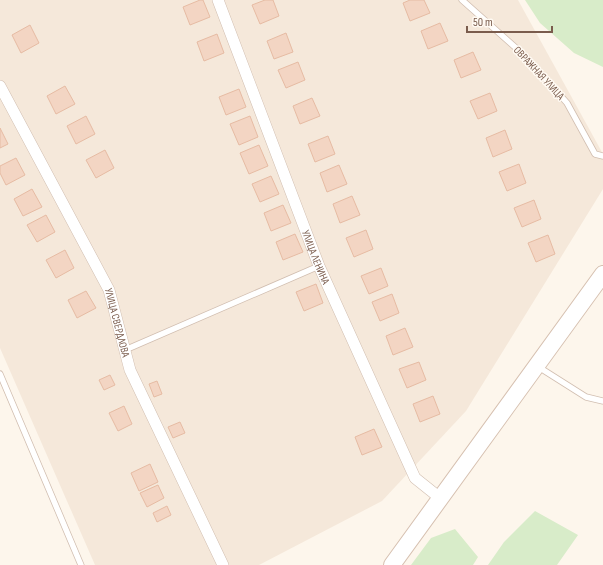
<svg xmlns="http://www.w3.org/2000/svg" width="603" height="565" font-family="'Sofia Sans Condensed',sans-serif">
<style>
.residential{fill:#f5e8da}
.green{fill:#d8ecc9}
.building{fill:#f3d5c3;stroke:#e6bba3}
.lines{fill:none;stroke-linecap:round;stroke-linejoin:round}
.service-casing{stroke:#d1beb0;stroke-width:7}
.minor-casing{stroke:#d1beb0;stroke-width:12}
.secondary-casing{stroke:#d6c0b0;stroke-width:18}
.service{stroke:#fff;stroke-width:5.5}
.minor{stroke:#fff;stroke-width:11}
.secondary{stroke:#fff;stroke-width:16}
.labels{text-anchor:middle;dominant-baseline:central;stroke-width:3;stroke-linejoin:round;paint-order:stroke}
.street-label{font-size:11px;fill:#7a5c4d;stroke:#fffaf3}
</style>
<rect width="100%" height="100%" fill="#fdf6ec"/>
<!-- residential -->
<path class="residential" d="M0 0H518L603 154V189L466 411 382 501 259 565H95L0 348Z"/>
<!-- green -->
<path class="green" d="M525 0H603V67L574 53 540 23Z
M535 511 578 535 557 565H488L504 542Z
M455 529 478 557 473 565H411L431 538Z"/>
<!-- building -->
<path class="building" d="M200 0H203L210 17 190 25 183 7Z
M265 0H273L279 16 260 24 252 5Z
M410 0H424L430 13 410 21 403 3Z
M440 23 448 41 428 49 421 31Z
M30 25 39 43 21 53 12 35Z
M286 33 293 52 274 59 267 41Z
M217 34 224 53 204 61 197 42Z
M473 52 481 70 461 78 454 60Z
M298 62 305 80 286 88 278 70Z
M65 86 75 104 56 114 47 96Z
M239 89 246 107 226 115 219 97Z
M490 93 497 111 478 119 470 101Z
M312 98 320 116 300 124 293 106Z
M86 116 95 134 76 144 67 126Z
M250 116 258 137 239 145 230 124Z
M0 128 8 144 0 148Z
M505 130 512 149 493 157 486 138Z
M328 136 335 154 315 162 308 144Z
M259 145 268 166 249 174 240 153Z
M105 150 114 168 96 178 86 160Z
M16 158 25 175 6 185 0 173V166Z
M519 164 526 183 507 191 499 172Z
M339 165 347 184 327 192 320 173Z
M271 176 279 194 260 202 252 184Z
M32 189 42 207 23 216 14 199Z
M352 196 360 215 340 223 333 204Z
M534 200 541 219 522 227 514 208Z
M283 205 291 223 271 231 264 213Z
M46 215 55 232 37 242 27 225Z
M366 230 373 249 354 257 346 238Z
M295 234 303 252 283 260 276 242Z
M548 235 555 254 536 262 528 243Z
M65 250 74 268 56 278 46 260Z
M381 268 388 286 369 294 361 276Z
M316 284 323 303 304 311 296 292Z
M86 291 96 308 77 318 68 300Z
M392 294 399 313 380 321 372 302Z
M405 328 413 347 393 355 386 336Z
M419 362 426 380 407 388 399 369Z
M110 375 115 385 104 390 99 380Z
M157 381 162 394 154 397 149 384Z
M433 396 440 414 420 422 413 404Z
M124 406 132 424 118 431 109 413Z
M180 422 185 433 173 438 168 427Z
M374 429 382 447 362 455 355 437Z
M150 464 158 482 139 491 131 473Z
M158 485 164 498 147 507 140 493Z
M167 506 171 515 157 522 153 513Z"/>
<g class="lines">
<defs>
<path id="service" d="M462 0 524 55 567 103 595 154 603 156
M125 350 319 266
M537 366 586 397 603 401
M0 374 81 565"/>
<g id="minor">
<path id="s1" d="M218 0 319 266 415 478 440 498"/>
<path id="s2" d="M0 86 109 290 130 370 223 565"/>
</g>
<path id="secondary" d="M392 565 603 274"/>
</defs>
<!-- service casing -->
<use href="#service" class="service-casing"/>
<!-- minor casing -->
<use href="#minor" class="minor-casing"/>
<!-- secondary casing -->
<use href="#secondary" class="secondary-casing"/>
<!-- service -->
<use href="#service" class="service"/>
<!-- minor -->
<use href="#minor" class="minor"/>
<!-- secondary -->
<use href="#secondary" class="secondary"/>
</g>
<g class="labels">
<!-- street labels -->
<g class="street-label">
<text transform="translate(539 73) rotate(47)">ОВРАЖНАЯ УЛИЦА</text>
<text stroke="none"><textPath href="#s1" startOffset="275">УЛИЦА ЛЕНИНА</textPath></text>
<text stroke="none"><textPath href="#s2" startOffset="265">УЛИЦА СВЕРДЛОВА</textPath></text>
</g>
</g>
<!-- scale -->
<path d="M467 26v6h85v-6" fill="none" stroke="#7a5c4d" stroke-width="2"/>
<text x="473" y="26" font-size="12" fill="#7a5c4d" stroke="#fffaf3" stroke-width="3" paint-order="stroke">50 m</text>
</svg>
